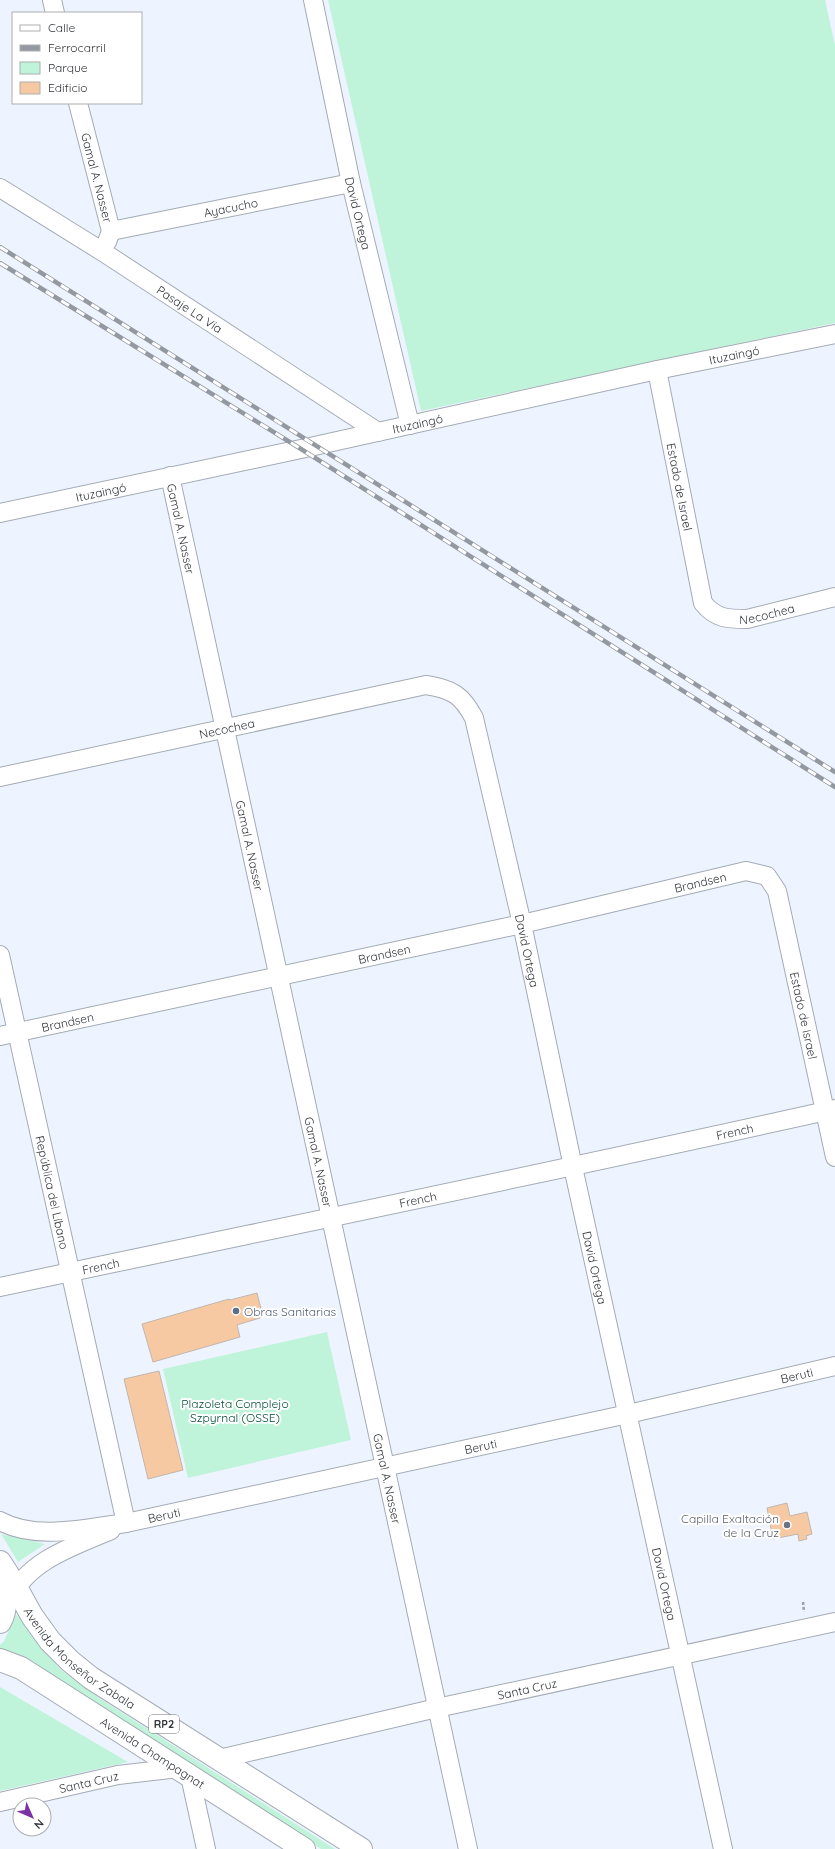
<svg xmlns="http://www.w3.org/2000/svg" width="835" height="1849" font-family="Quicksand,sans-serif">
<style>
.green{fill:#c0f4da}
.building{fill:#f7c9a3;stroke:#c1b6ae}
.lines{fill:none;stroke-linecap:round;stroke-linejoin:round}
.minor-casing{stroke:#a4abb5;stroke-width:20}
.highway-casing{stroke:#a4abb5;stroke-width:24}
.path{stroke:#9ba0a8;stroke-width:2.5;stroke-dasharray:3 2;stroke-linecap:butt}
.minor{stroke:#fff;stroke-width:18}
.highway{stroke:#fff;stroke-width:22}
.rail-casing{stroke:#9499a1;stroke-width:4.5}
.rail{stroke:#fff;stroke-width:3;stroke-dasharray:9;stroke-linecap:butt}
.service-dot{fill:#5c6f8a;stroke:#fff;stroke-width:1.5}
.worship-dot{fill:#6b7280;stroke:#fff;stroke-width:1.5}
.labels{text-anchor:middle;dominant-baseline:central;stroke-width:4;stroke-linejoin:round;paint-order:stroke}
.shield{fill:#fff;stroke:#707274;stroke-width:1}
.shield-label{font-size:11px;font-weight:bold;fill:#323539}
.street-label{font-size:12px;fill:#323539;stroke:#fff}
.service-label{font-size:12px;fill:#4e5e75;stroke:#fff;text-anchor:start}
.park-label{font-size:12px;fill:#004d34;stroke:#fff}
.worship-label{font-size:12px;fill:#5b616d;stroke:#fff;text-anchor:end}
</style>
<rect width="100%" height="100%" fill="#edf4ff"/>
<!-- green -->
<path class="green" d="M328 0H825L835 45V323L421 411Z
M327 1332 351 1440 188 1478 163 1369Z
M1 1534 45 1544 18 1562Z
M16 1614 60 1669 99 1698 335 1849H321L69 1687 0 1652V1645L4 1641Z
M0 1687 128 1762 0 1791Z"/>
<!-- building -->
<path class="building" d="M257 1293 263 1317 237 1325 240 1337 153 1362 142 1324 229 1299 230 1300Z
M159 1371 183 1470 148 1479 124 1379Z
M787 1503 790 1516 807 1512 812 1534 806 1536 807 1539 799 1541 798 1534 773 1539 767 1508Z"/>
<g class="lines">
<defs>
<g id="minor">
<path d="M52 0 55 13"/>
<path id="s1" d="M313 0 351 183 410 425"/>
<path id="s2" d="M78 103 111 231 107 242"/>
<path id="s3" d="M0 188 103 252 378 432"/>
<path id="s4" d="M111 231 351 183"/>
<path id="s5" d="M657 370 703 603C716 619 728 619 747 619L835 597"/>
<path id="s6" d="M170 476 468 1849"/>
<path id="s7" d="M0 513 301 449 657 370 835 334"/>
<path id="s8" d="M0 777 426 685C452 689 462 695 474 718L522 924 573 1167 723 1849"/>
<path id="s9" d="M0 955 126 1523"/>
<path id="s10" d="M0 1036 522 924 746 871 767 876 777 891 835 1157"/>
<path id="s11" d="M0 1287C278 1228 557 1171 835 1109"/>
<path id="s12" d="M0 1521C36 1541 87 1528 126 1523L628 1414 835 1366"/>
<path d="M11 1598C28 1560 75 1546 111 1530"/>
<path id="s13" d="M219 1759 437 1708 835 1622"/>
<path d="M190 1776 206 1849"/>
<path id="s14" d="M0 1802 118 1775 179 1768"/>
</g>
<g id="highway">
<path id="s15" d="M0 1562 16 1587 32 1616 50 1641 70 1661 91 1678 361 1849"/>
<path d="M0 1622C9 1606 5 1586 2 1569"/>
<path id="s16" d="M0 1660 21 1668 304 1849"/>
</g>
</defs>
<!-- minor casing -->
<use href="#minor" class="minor-casing"/>
<!-- highway casing -->
<use href="#highway" class="highway-casing"/>
<!-- path -->
<path class="path" d="M803 1602 804 1612"/>
<!-- minor -->
<use href="#minor" class="minor"/>
<!-- highway -->
<use href="#highway" class="highway"/>
<defs>
<path id="rail" d="M0 247 835 772
M0 263 301 449 835 787"/>
</defs>
<!-- rail casing -->
<use href="#rail" class="rail-casing"/>
<!-- rail -->
<use href="#rail" class="rail"/>
</g>
<!-- markers -->
<circle class="service-dot" cx="236" cy="1311" r="4"/>
<circle class="worship-dot" cx="787" cy="1525" r="4"/>
<g class="labels">
<!-- shield labels -->
<rect class="shield" x="149" y="1715" width="30" height="18" rx="3"/>
<g class="shield-label">
<text x="164" y="1724">RP2</text>
</g>
<!-- street labels -->
<g class="street-label">
<text stroke="none"><textPath href="#s2" startOffset="77">Gamal A. Nasser</textPath></text>
<text stroke="none"><textPath href="#s4" startOffset="122">Ayacucho</textPath></text>
<text stroke="none"><textPath href="#s1" startOffset="218">David Ortega</textPath></text>
<text stroke="none"><textPath href="#s3" startOffset="225">Pasaje La Vía</textPath></text>
<text stroke="none"><textPath href="#s7" startOffset="751">Ituzaingó</textPath></text>
<text stroke="none"><textPath href="#s7" startOffset="427">Ituzaingó</textPath></text>
<text stroke="none"><textPath href="#s5" startOffset="119">Estado de Israel</textPath></text>
<text stroke="none"><textPath href="#s7" startOffset="103">Ituzaingó</textPath></text>
<text stroke="none"><textPath href="#s6" startOffset="54">Gamal A. Nasser</textPath></text>
<text stroke="none"><textPath href="#s5" startOffset="307">Necochea</textPath></text>
<text stroke="none"><textPath href="#s8" startOffset="232">Necochea</textPath></text>
<text stroke="none"><textPath href="#s6" startOffset="378">Gamal A. Nasser</textPath></text>
<text stroke="none"><textPath href="#s10" startOffset="717">Brandsen</textPath></text>
<text stroke="none"><textPath href="#s8" startOffset="736">David Ortega</textPath></text>
<text stroke="none"><textPath href="#s10" startOffset="393">Brandsen</textPath></text>
<text stroke="none"><textPath href="#s10" startOffset="931">Estado de Israel</textPath></text>
<text stroke="none"><textPath href="#s10" startOffset="69">Brandsen</textPath></text>
<text stroke="none"><textPath href="#s11" startOffset="751">French</textPath></text>
<text stroke="none"><textPath href="#s6" startOffset="702">Gamal A. Nasser</textPath></text>
<text stroke="none"><textPath href="#s9" startOffset="243">República del Líbano</textPath></text>
<text stroke="none"><textPath href="#s11" startOffset="427">French</textPath></text>
<text stroke="none"><textPath href="#s11" startOffset="103">French</textPath></text>
<text stroke="none"><textPath href="#s8" startOffset="1060">David Ortega</textPath></text>
<text stroke="none"><textPath href="#s12" startOffset="815">Beruti</textPath></text>
<text stroke="none"><textPath href="#s12" startOffset="491">Beruti</textPath></text>
<text stroke="none"><textPath href="#s6" startOffset="1026">Gamal A. Nasser</textPath></text>
<text stroke="none"><textPath href="#s12" startOffset="167">Beruti</textPath></text>
<text stroke="none"><textPath href="#s8" startOffset="1384">David Ortega</textPath></text>
<text stroke="none"><textPath href="#s15" startOffset="127">Avenida Monseñor Zabala</textPath></text>
<text stroke="none"><textPath href="#s13" startOffset="316">Santa Cruz</textPath></text>
<text stroke="none"><textPath href="#s16" startOffset="179">Avenida Champagnat</textPath></text>
<text stroke="none"><textPath href="#s14" startOffset="91">Santa Cruz</textPath></text>
</g>
<!-- service labels -->
<g class="service-label">
<text x="244" y="1311">Obras Sanitarias</text>
</g>
<!-- park labels -->
<g class="park-label">
<text x="235" y="1403">Plazoleta Complejo<tspan x="235" dy="14">Szpyrnal (OSSE)</tspan></text>
</g>
<!-- worship labels -->
<g class="worship-label">
<text x="779" y="1518">Capilla Exaltación<tspan x="779" dy="14">de la Cruz</tspan></text>
</g>
</g>
<!-- legend -->
<rect x="12" y="12" width="130" height="92" fill="#ffffff" stroke="#adaeb0"/>
<rect x="20" y="25" width="20" height="6" fill="#ffffff" stroke="#adaeb0"/>
<text x="48" y="32" font-size="12" fill="#323539">Calle</text>
<rect x="20" y="45" width="20" height="6" fill="#9499a1" stroke="#adaeb0"/>
<text x="48" y="52" font-size="12" fill="#323539">Ferrocarril</text>
<rect x="20" y="62" width="20" height="12" fill="#c0f4da" stroke="#adaeb0"/>
<text x="48" y="72" font-size="12" fill="#323539">Parque</text>
<rect x="20" y="82" width="20" height="12" fill="#f7c9a3" stroke="#adaeb0"/>
<text x="48" y="92" font-size="12" fill="#323539">Edificio</text>
<!-- north arrow -->
<g transform="translate(32 1817) rotate(135)"><circle r="19" fill="#ffffff" stroke="#adaeb0"/>
<path d="M0-3L7 15L0 10L-7 15Z" fill="#7c32a4"/>
<text y="-6" font-size="11" font-weight="bold" text-anchor="middle" fill="#323539">N</text>
</g>
</svg>
